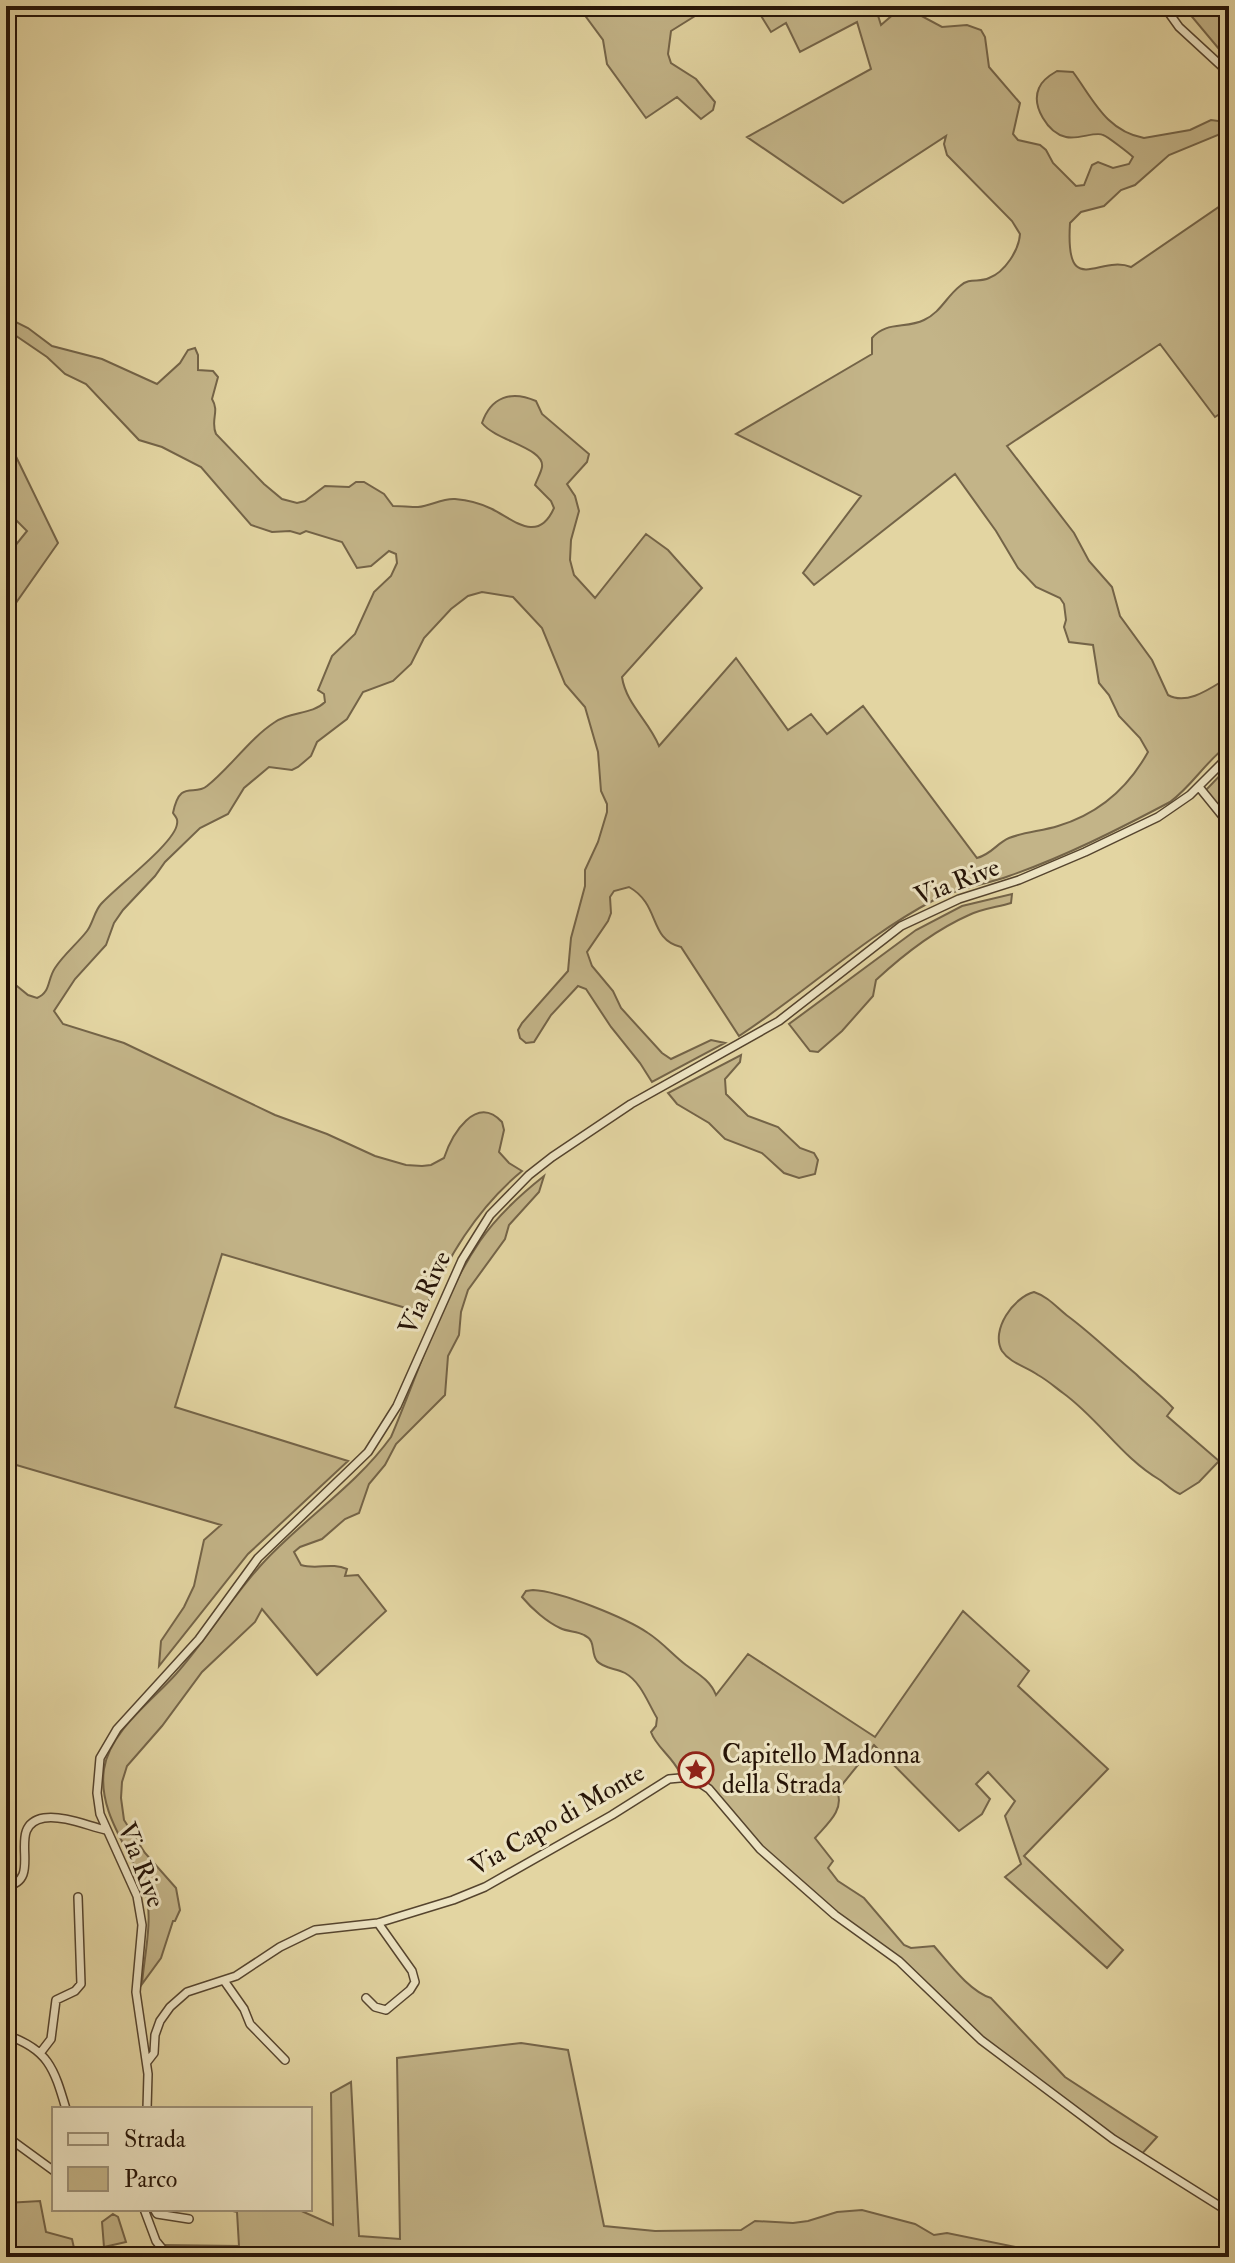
<svg xmlns="http://www.w3.org/2000/svg" width="1235" height="2263" font-family="'IM FELL Double Pica',serif">
<style>
.green{fill:#c3b488;stroke:#746448;stroke-width:2}
.lines{fill:none;stroke-linecap:round;stroke-linejoin:round}
.street-casing{stroke:#55442e;stroke-width:10}
.street{stroke:#ede4c3;stroke-width:7}
.labels{text-anchor:middle;dominant-baseline:central;stroke-width:6;stroke-linejoin:round;paint-order:stroke}
.street-label{font-size:26px;fill:#261407;stroke:#ede4c3}
.poi-label{font-size:26px;fill:#261407;stroke:#ede4c3;text-anchor:start}
</style>
<rect width="100%" height="100%" fill="#e3d5a2"/>
<filter id="stains"><feTurbulence type="fractalNoise" baseFrequency=".0025" numOctaves="4"/><feColorMatrix values="0 0 0 0 .2 0 0 0 0 .09 0 0 0 0 .02 0 0 0 .5 -.17"/></filter>
<radialGradient id="worn" r=".72"><stop offset=".6" stop-color="#630" stop-opacity="0"/><stop offset="1" stop-color="#630" stop-opacity=".3"/></radialGradient>
<!-- green -->
<path class="green" d="M578 6H711L671 31 668 54 671 63 696 79 715 102 713 110 701 119 677 97 646 118 607 64 603 40Z
M755 6H875L881 25 903 6 942 27 967 25 981 30 985 37 989 67 1020 103 1013 134 1018 140 1040 145 1046 150 1053 163 1076 186 1084 185 1092 165 1098 162 1113 168 1129 164 1133 157C1130 154 1107 136 1103 135 1096 131 1078 140 1066 137 1048 133 1031 106 1039 88 1042 80 1050 75 1057 71L1073 72C1093 99 1106 131 1144 138L1190 130 1211 120 1226 122 1224 129 1218 135 1169 155 1135 185 1121 190 1104 206 1081 212 1070 223C1065 301 1099 254 1131 267L1229 200V408L1215 417 1160 344 1007 446 1074 533 1089 561 1112 587 1120 616 1152 660 1168 695C1188 706 1212 687 1229 677V744C1205 762 1193 785 1170 802 1119 829 1064 857 1009 876 984 885 958 888 934 900 864 937 805 993 739 1036L681 947C648 939 661 905 629 887L614 891 610 897 611 913 608 921 587 952 592 966 613 991 621 1008 662 1053 671 1059 711 1040 725 1043 652 1082 640 1063 611 1027 586 989 578 986 551 1015 534 1042 526 1043 520 1038 518 1030 522 1023 568 971 571 938 585 886V870L598 842 607 812V804L601 791 598 752 585 707 565 684 542 628 513 597 482 592 468 596 451 609 424 638 411 664 393 681 363 692 347 719 317 742 311 756 298 767 292 770 269 767 244 788 228 814 200 828 165 862 155 876 123 910 114 923 106 945 75 979 54 1011 63 1024 124 1043 275 1115 327 1134 375 1156 406 1165 422 1166 431 1165 444 1158C452 1134 476 1094 502 1122L504 1130 499 1152 509 1163 522 1171C476 1209 447 1259 423 1313L222 1254 175 1407 348 1461 248 1554 159 1666 161 1641 184 1607 194 1586 204 1540 221 1525 6 1462V977L28 995 37 998C51 992 47 980 55 968 64 954 77 944 87 931 93 923 94 912 101 904 116 887 175 843 177 824 178 819 176 817 173 813 180 778 194 797 207 786 231 767 249 739 275 722 290 711 312 715 325 702L324 694 318 690 332 656 355 634 374 592 391 576 397 563 396 554 389 551 371 566 357 568 342 542 306 531 300 534 290 531 272 532 251 525 201 467 162 447 139 440 86 384 65 374 47 357 6 329V317L28 328 52 346 102 359 157 384 180 363 188 350 195 348 198 355V370L213 371 218 377 212 399C220 412 210 420 216 434L264 484 282 499 297 503 305 501 325 486 349 487 356 482H364L384 494 393 506C401 506 410 507 418 507 431 506 442 498 455 499 468 500 480 503 492 509 514 520 538 544 554 508L551 501 535 485C537 479 541 473 542 467 545 448 496 441 482 423 491 397 511 390 536 401L542 414 589 454 587 462 567 484 575 496 579 511 571 540 570 560 574 575 595 598 646 534 668 550 702 588 622 677C626 704 649 721 659 746L736 658 788 730 811 714 827 734 863 706 977 858C992 854 997 843 1009 838 1024 832 1042 831 1058 826 1098 814 1128 788 1148 752L1140 738 1119 716 1109 695 1099 683 1093 645 1069 642 1064 627 1066 620 1064 604 1060 598 1036 587 1018 568 996 531 955 474 814 585 803 573 861 496 736 434 872 354V338C886 321 906 329 924 320 941 312 946 297 960 286 970 277 979 283 989 278 1005 272 1019 250 1020 234L1012 221 947 155 944 144 946 136 843 203 747 137 871 69 857 22 800 52 786 23 771 32Z
M1183 6H1213L1229 23V61Z
M6 436 58 543 6 617V557L27 531 6 510Z
M1229 766V821L1205 791Z
M1012 894 1011 903C998 907 981 909 969 915 935 930 903 955 876 980L873 996 842 1031 818 1052 810 1051 789 1024 916 930 962 906Z
M741 1055 740 1062 725 1079 726 1094 748 1116 778 1127 800 1148 814 1153 818 1160 815 1174 799 1178 784 1173 762 1153 725 1139 709 1123 677 1104 668 1093Z
M544 1176 539 1192 509 1225 505 1239 468 1290 461 1312 459 1335 448 1356 445 1395 396 1444 385 1465 369 1484 359 1513 345 1519 322 1539 300 1547 294 1552 301 1565C317 1570 331 1562 347 1569L345 1576 358 1575 386 1611 317 1675 262 1609 255 1622 202 1672 162 1726 127 1766 122 1782 121 1798 124 1820 145 1853 176 1888 180 1910 175 1921H173L161 1958 142 1984C144 1957 153 1921 146 1894 135 1854 97 1816 104 1769 110 1731 152 1701 176 1674 207 1639 231 1598 262 1564 303 1519 355 1487 391 1437 419 1372 440 1300 480 1241 497 1216 520 1195 544 1176Z
M1034 1292C1049 1297 1057 1308 1069 1317 1093 1335 1113 1355 1136 1374 1148 1386 1161 1395 1173 1408L1167 1416 1219 1461 1199 1482 1180 1494C1172 1491 1167 1485 1160 1480 1122 1458 1099 1419 1063 1393 1055 1387 1047 1380 1038 1375 1027 1367 1010 1363 1002 1351 990 1330 1014 1297 1034 1292Z
M533 1590C560 1591 626 1618 648 1633 662 1642 673 1655 686 1665 698 1674 710 1680 716 1695L748 1654 875 1737 963 1611 1029 1671 1018 1686 1108 1769 1024 1856 1123 1950 1107 1968 1005 1877 1021 1864 1005 1816 1015 1801 988 1772 976 1784 990 1799 982 1814 959 1831 874 1745 837 1791C845 1810 827 1824 815 1838L833 1861 828 1868 838 1881 864 1898 904 1945 911 1948 934 1946C949 1963 969 1991 991 1998L1065 2077 1157 2137 1140 2156 999 2053 932 1989 851 1927 775 1862 713 1794 691 1775 680 1773C672 1756 656 1747 651 1732L656 1726 657 1718C648 1703 641 1682 625 1673 616 1668 604 1669 597 1661 590 1652 597 1641 584 1635 577 1631 568 1632 560 1628 547 1622 532 1609 522 1597L526 1591Z
M521 2043 568 2050 604 2226 655 2231 741 2230 755 2221 793 2223 808 2221 837 2212 862 2210 915 2224 934 2235 947 2233 1064 2257H146L162 2245 239 2246 237 2212 225 2209H297L333 2225 331 2093 351 2082 359 2236 400 2239 397 2058Z
M40 2201 46 2232 72 2239 76 2257H6V2203Z
M113 2214 118 2217 126 2242 104 2247 102 2222Z"/>
<g class="lines">
<defs>
<path id="street" d="M1164 6 1179 27 1229 73
M1199 787 1229 824
M6 1886C46 1881 3 1825 44 1818 63 1815 88 1826 106 1830
M225 1982 244 2009 250 2024 285 2060
M366 1998 375 2007 386 2010 410 1990 415 1982 412 1971 378 1923
M6 2035C48 2049 54 2068 66 2109
M41 2052 51 2039 56 2000 75 1991 81 1984 78 1897
M147 2062 154 2053 155 2035 160 2021 170 2007 187 1992 236 1976 280 1947 315 1930 378 1923 453 1900 485 1887 612 1815 669 1779 691 1777 709 1789 760 1849 835 1915 899 1961 981 2040 1113 2139 1229 2212
M147 2109 148 2074 136 1992 142 1925 137 1896 100 1814 97 1793 100 1758 117 1729 199 1639 258 1558 368 1452 397 1406 462 1260 490 1215 529 1175 552 1157 631 1104 779 1021 901 926 959 899 1019 880 1085 852 1158 817 1190 795 1229 756
M6 2136 54 2171
M144 2209 156 2241 169 2257
M154 2209 157 2214 189 2219"/>
</defs>
<!-- street casing -->
<use href="#street" class="street-casing"/>
<!-- street -->
<use href="#street" class="street"/>
</g>
<!-- icons -->
<defs>
<symbol id="sight-ring" viewBox="-11 -11 22 22"><circle r="9.5" fill="#ede4c3" stroke="#8f2418" stroke-width="1.5"/><path d="M0-6L1.8-2.2L6-1.7L2.9 1.2L3.7 5.4L0 3.3L-3.7 5.4L-2.9 1.2L-6-1.7L-1.8-2.2Z" fill="#8f2418"/></symbol>
</defs>
<g fill-rule="evenodd">
<use href="#sight-ring" x="676" y="1750" width="40" height="40"/>
</g>
<g class="labels">
<!-- street labels -->
<g class="street-label">
<text transform="translate(957 882) rotate(-21)">Via Rive</text>
<text transform="translate(425 1293) rotate(-65)">Via Rive</text>
<text transform="translate(557 1820) rotate(-30)">Via Capo di Monte</text>
<text transform="translate(141 1865) rotate(69)">Via Rive</text>
</g>
<!-- poi labels -->
<g class="poi-label">
<text x="722" y="1755">Capitello Madonna<tspan x="722" dy="30">della Strada</tspan></text>
</g>
</g>
<!-- margin -->
<rect width="1235" height="2263" fill="none" stroke="#e3d5a2" stroke-width="32"/>
<rect x="8" y="8" width="1219" height="2247" fill="none" stroke="#261407" stroke-width="4"/>
<rect x="16" y="16" width="1203" height="2231" fill="none" stroke="#261407" stroke-width="2"/>
<!-- legend -->
<rect x="52" y="2107" width="260" height="104" fill="#ede4c3" stroke="#9d9178" stroke-width="2"/>
<rect x="68" y="2133" width="40" height="12" fill="#ede4c3" stroke="#9d9178" stroke-width="2"/>
<text x="124" y="2147" font-size="24" fill="#261407">Strada</text>
<rect x="68" y="2167" width="40" height="24" fill="#c3b488" stroke="#9d9178" stroke-width="2"/>
<text x="124" y="2187" font-size="24" fill="#261407">Parco</text>
<rect width="100%" height="100%" filter="url(#stains)"/>
<rect width="100%" height="100%" fill="url(#worn)"/>
</svg>
